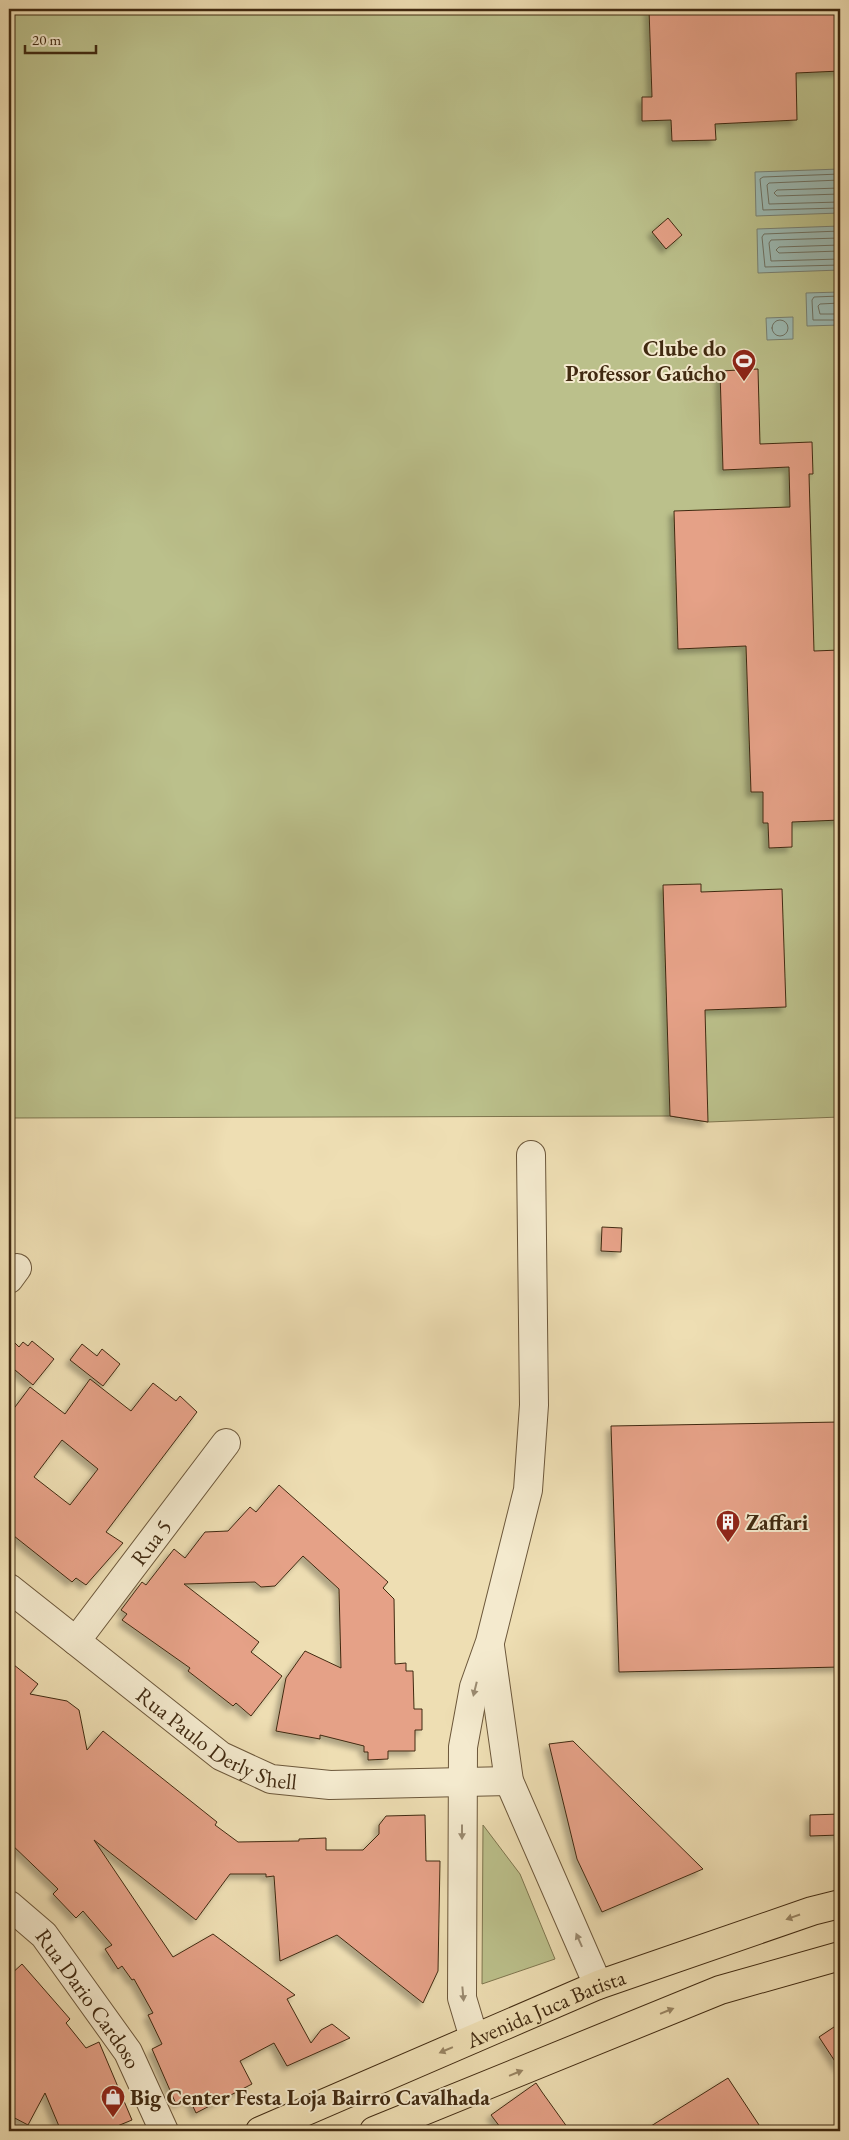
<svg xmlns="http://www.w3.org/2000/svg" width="849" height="2140" font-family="'EB Garamond',serif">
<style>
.green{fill:#bbc08b;stroke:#7e754e}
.water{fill:#9cbbb5;stroke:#788173}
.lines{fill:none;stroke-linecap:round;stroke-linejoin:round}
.shore{stroke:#6e7263;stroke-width:1}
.building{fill:#e5a187;stroke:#412a11;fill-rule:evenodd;filter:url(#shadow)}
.minor-casing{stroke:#6c573a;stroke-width:30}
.major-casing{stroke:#412a11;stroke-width:30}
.minor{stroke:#f4eace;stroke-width:28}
.major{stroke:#eedeb3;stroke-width:28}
.oneway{fill:#9a8a70}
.oneway2{fill:#988462}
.labels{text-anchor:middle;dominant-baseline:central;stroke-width:4;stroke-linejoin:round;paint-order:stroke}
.poi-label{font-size:22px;font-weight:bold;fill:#412a11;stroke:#f4eace;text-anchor:start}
.street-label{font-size:22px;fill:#412a11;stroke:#f4eace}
</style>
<defs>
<filter id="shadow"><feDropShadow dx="-4.5" dy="4.5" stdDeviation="2.5" flood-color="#0004"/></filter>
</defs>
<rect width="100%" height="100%" fill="#eedeb3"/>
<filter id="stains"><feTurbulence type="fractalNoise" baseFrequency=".004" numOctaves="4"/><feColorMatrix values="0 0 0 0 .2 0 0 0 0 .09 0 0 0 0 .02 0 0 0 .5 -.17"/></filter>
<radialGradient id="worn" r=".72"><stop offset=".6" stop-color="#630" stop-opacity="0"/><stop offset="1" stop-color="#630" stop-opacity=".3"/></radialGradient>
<!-- green -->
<path class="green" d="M9 9H840V1117L708 1122 670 1116 9 1118Z
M483 1825 520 1874 555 1959 482 1984Z"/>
<!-- water -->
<path class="water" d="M840 169V213L756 216 755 172Z
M840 226V270L758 273 757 229Z
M840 292V325L807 326 806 293Z
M793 317V339L767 340 766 318Z"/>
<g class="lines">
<!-- shore -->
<path class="shore" d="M840 174 763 177 760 179 763 210 840 208
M840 180 769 183 767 185 769 204 840 202
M840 188 777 190 774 193 777 196 840 194
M840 231 764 234 762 237 765 267 840 265
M840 238 771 240 769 243 771 261 840 259
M840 245 779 247 776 250 779 253 840 251
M840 296 814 297 812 300 813 320H840
M840 303 820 304 818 306 820 314H840
M772 328a8 8 0 1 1 16 0a8 8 0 1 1-16 0Z"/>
</g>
<!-- building -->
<path class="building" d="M649 9H840V71L796 73 797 120 715 124 716 140 672 141 671 120 642 121V97H652Z
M668 218 682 235 666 249 652 232Z
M758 369 760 444 812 442 813 474H809L814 651 840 650V820L792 822V847L769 848 768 823H763V792H751L746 646 678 649 674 511 790 507 789 467 723 470 720 371Z
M701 884V892L782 889 786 1007 705 1010 708 1122 670 1116 663 885Z
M602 1227 622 1228 621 1252 601 1251Z
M9 1337 19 1347 23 1342 28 1346 32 1341 54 1359 33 1385 9 1365Z
M82 1344 97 1356 102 1349 120 1364 103 1386 70 1360Z
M90 1379 131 1411 153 1383 176 1401 180 1396 197 1412 106 1532 123 1543 86 1585 76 1578 72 1582 9 1532V1415L30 1387 65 1414ZM62 1440 98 1469 70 1505 34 1477Z
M840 1422V1667L619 1672 611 1426Z
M279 1485 388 1582 383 1588 394 1599 395 1664 406 1663V1671H413L414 1709H422V1730H415V1751H388V1759L368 1760V1752H364V1746L320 1735V1739L276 1731 286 1678 305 1651 341 1668 339 1589 303 1556 275 1586 261 1587 255 1582 184 1584 259 1642 251 1652 282 1676 251 1716 236 1703 233 1706 188 1671 190 1668 122 1620 127 1614 121 1610 142 1582 146 1585 174 1549 185 1558 205 1532 228 1531 250 1507 256 1512Z
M9 1661 38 1684 30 1694 67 1701 79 1710 87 1750 103 1731 217 1822 215 1825 238 1842 299 1841V1839L326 1838V1850H363L379 1834V1825L386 1816 425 1815 426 1861H440L438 1971 423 2003 337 1935 280 1961 274 1876 266 1877V1874H230L196 1920 94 1840 173 1957 213 1934 295 1995 287 1999 311 2043 321 2030 332 2024 350 2038 287 2066 274 2043 240 2061 252 2084 196 2113 189 2098 176 2104 152 2049 162 2044 148 2015 153 2013 134 1979 132 1980 122 1966 118 1969 105 1949 112 1945 83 1911 76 1918 53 1894 58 1889 9 1842Z
M573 1741 703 1869 602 1912 577 1859 549 1744Z
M840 1814V1835L810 1836V1815Z
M22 1964 70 2019 66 2023 86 2048 99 2042 132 2120 105 2131H61L45 2093 28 2125 9 2115V1976Z
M840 2023V2069L819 2037Z
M728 2078 763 2131H643Z
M536 2083 542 2092 570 2131H503L491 2115Z"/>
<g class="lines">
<defs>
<g id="minor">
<path d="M9 1279 17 1268"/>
<path id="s1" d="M9 1588 221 1756 271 1779 330 1785 509 1781"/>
<path id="s2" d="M76 1641 226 1443"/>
<path d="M490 1646 509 1781 598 1985"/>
<path id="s3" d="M9 1905 44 1935 128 2052 164 2131"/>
<path d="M474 2038 462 1998 463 1747 474 1687 490 1642 528 1490 534 1405 531 1155"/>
</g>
<g id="major">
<path id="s4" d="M260 2131 598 1985 812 1911 840 1904"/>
<path d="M374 2131 720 1990 840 1956"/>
</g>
</defs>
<!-- minor casing -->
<use href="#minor" class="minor-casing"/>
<!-- major casing -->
<use href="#major" class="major-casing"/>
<!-- minor -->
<use href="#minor" class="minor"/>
<!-- major -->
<use href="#major" class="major"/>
</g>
<!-- one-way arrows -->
<defs><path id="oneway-solid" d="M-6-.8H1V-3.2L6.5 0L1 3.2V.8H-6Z" transform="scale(1.25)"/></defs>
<g class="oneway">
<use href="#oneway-solid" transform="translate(475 1689) rotate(104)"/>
<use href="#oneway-solid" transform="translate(462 1832) rotate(90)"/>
<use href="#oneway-solid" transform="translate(579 1940) rotate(-114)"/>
<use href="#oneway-solid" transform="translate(463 1994) rotate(85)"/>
</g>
<g class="oneway2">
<use href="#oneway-solid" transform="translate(793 1917) rotate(161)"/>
<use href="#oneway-solid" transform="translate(667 2011) rotate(-22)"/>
<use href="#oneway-solid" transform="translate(446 2050) rotate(157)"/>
<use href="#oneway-solid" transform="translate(516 2073) rotate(-22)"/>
</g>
<!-- icons -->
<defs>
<symbol id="stadium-pin" viewBox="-11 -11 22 30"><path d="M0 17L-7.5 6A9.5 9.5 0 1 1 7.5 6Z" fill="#8f2418" stroke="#f4eace"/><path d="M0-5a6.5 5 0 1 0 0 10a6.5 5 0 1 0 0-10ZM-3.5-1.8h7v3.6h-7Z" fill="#fff"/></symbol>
<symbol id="building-pin" viewBox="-11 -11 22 30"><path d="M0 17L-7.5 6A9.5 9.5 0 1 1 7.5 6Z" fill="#8f2418" stroke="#f4eace"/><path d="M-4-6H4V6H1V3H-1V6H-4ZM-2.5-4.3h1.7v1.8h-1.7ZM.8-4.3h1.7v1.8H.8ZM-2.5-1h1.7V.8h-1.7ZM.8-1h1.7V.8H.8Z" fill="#fff"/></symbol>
<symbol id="shop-pin" viewBox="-11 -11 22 30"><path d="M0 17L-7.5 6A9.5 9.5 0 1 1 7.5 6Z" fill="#8f2418" stroke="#f4eace"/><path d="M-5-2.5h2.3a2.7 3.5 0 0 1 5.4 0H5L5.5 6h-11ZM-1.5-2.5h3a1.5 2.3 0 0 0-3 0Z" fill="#fff"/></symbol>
</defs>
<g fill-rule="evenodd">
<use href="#stadium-pin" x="730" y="347" width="28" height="38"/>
<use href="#building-pin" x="714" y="1508" width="28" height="38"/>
<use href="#shop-pin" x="99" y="2083" width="28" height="38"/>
</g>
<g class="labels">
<!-- poi labels -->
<g class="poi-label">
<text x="726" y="348" text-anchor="end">Clube do<tspan x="726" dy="25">Professor Gaúcho</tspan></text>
<text x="746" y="1522">Zaffari</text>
<text x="130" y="2097">Big Center Festa Loja Bairro Cavalhada</text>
</g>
<!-- street labels -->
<g class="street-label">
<text stroke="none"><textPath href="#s2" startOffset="124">Rua 5</textPath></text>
<text stroke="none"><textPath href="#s1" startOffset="259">Rua Paulo Derly Shell</textPath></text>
<text stroke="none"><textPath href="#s3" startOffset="124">Rua Dario Cardoso</textPath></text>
<text stroke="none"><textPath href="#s4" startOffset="311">Avenida Juca Batista</textPath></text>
</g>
</g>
<!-- margin -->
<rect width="849" height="2140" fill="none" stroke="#eedeb3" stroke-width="30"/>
<rect x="10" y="10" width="829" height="2120" fill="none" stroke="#412a11" stroke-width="2.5"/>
<rect x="15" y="15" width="819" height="2110" fill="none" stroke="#412a11"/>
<!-- scale -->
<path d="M25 45v8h71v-8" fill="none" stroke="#412a11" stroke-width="2.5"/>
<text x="32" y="45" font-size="15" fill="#412a11" stroke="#f4eace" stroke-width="4" paint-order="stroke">20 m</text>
<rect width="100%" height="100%" filter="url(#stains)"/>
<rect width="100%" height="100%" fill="url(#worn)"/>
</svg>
